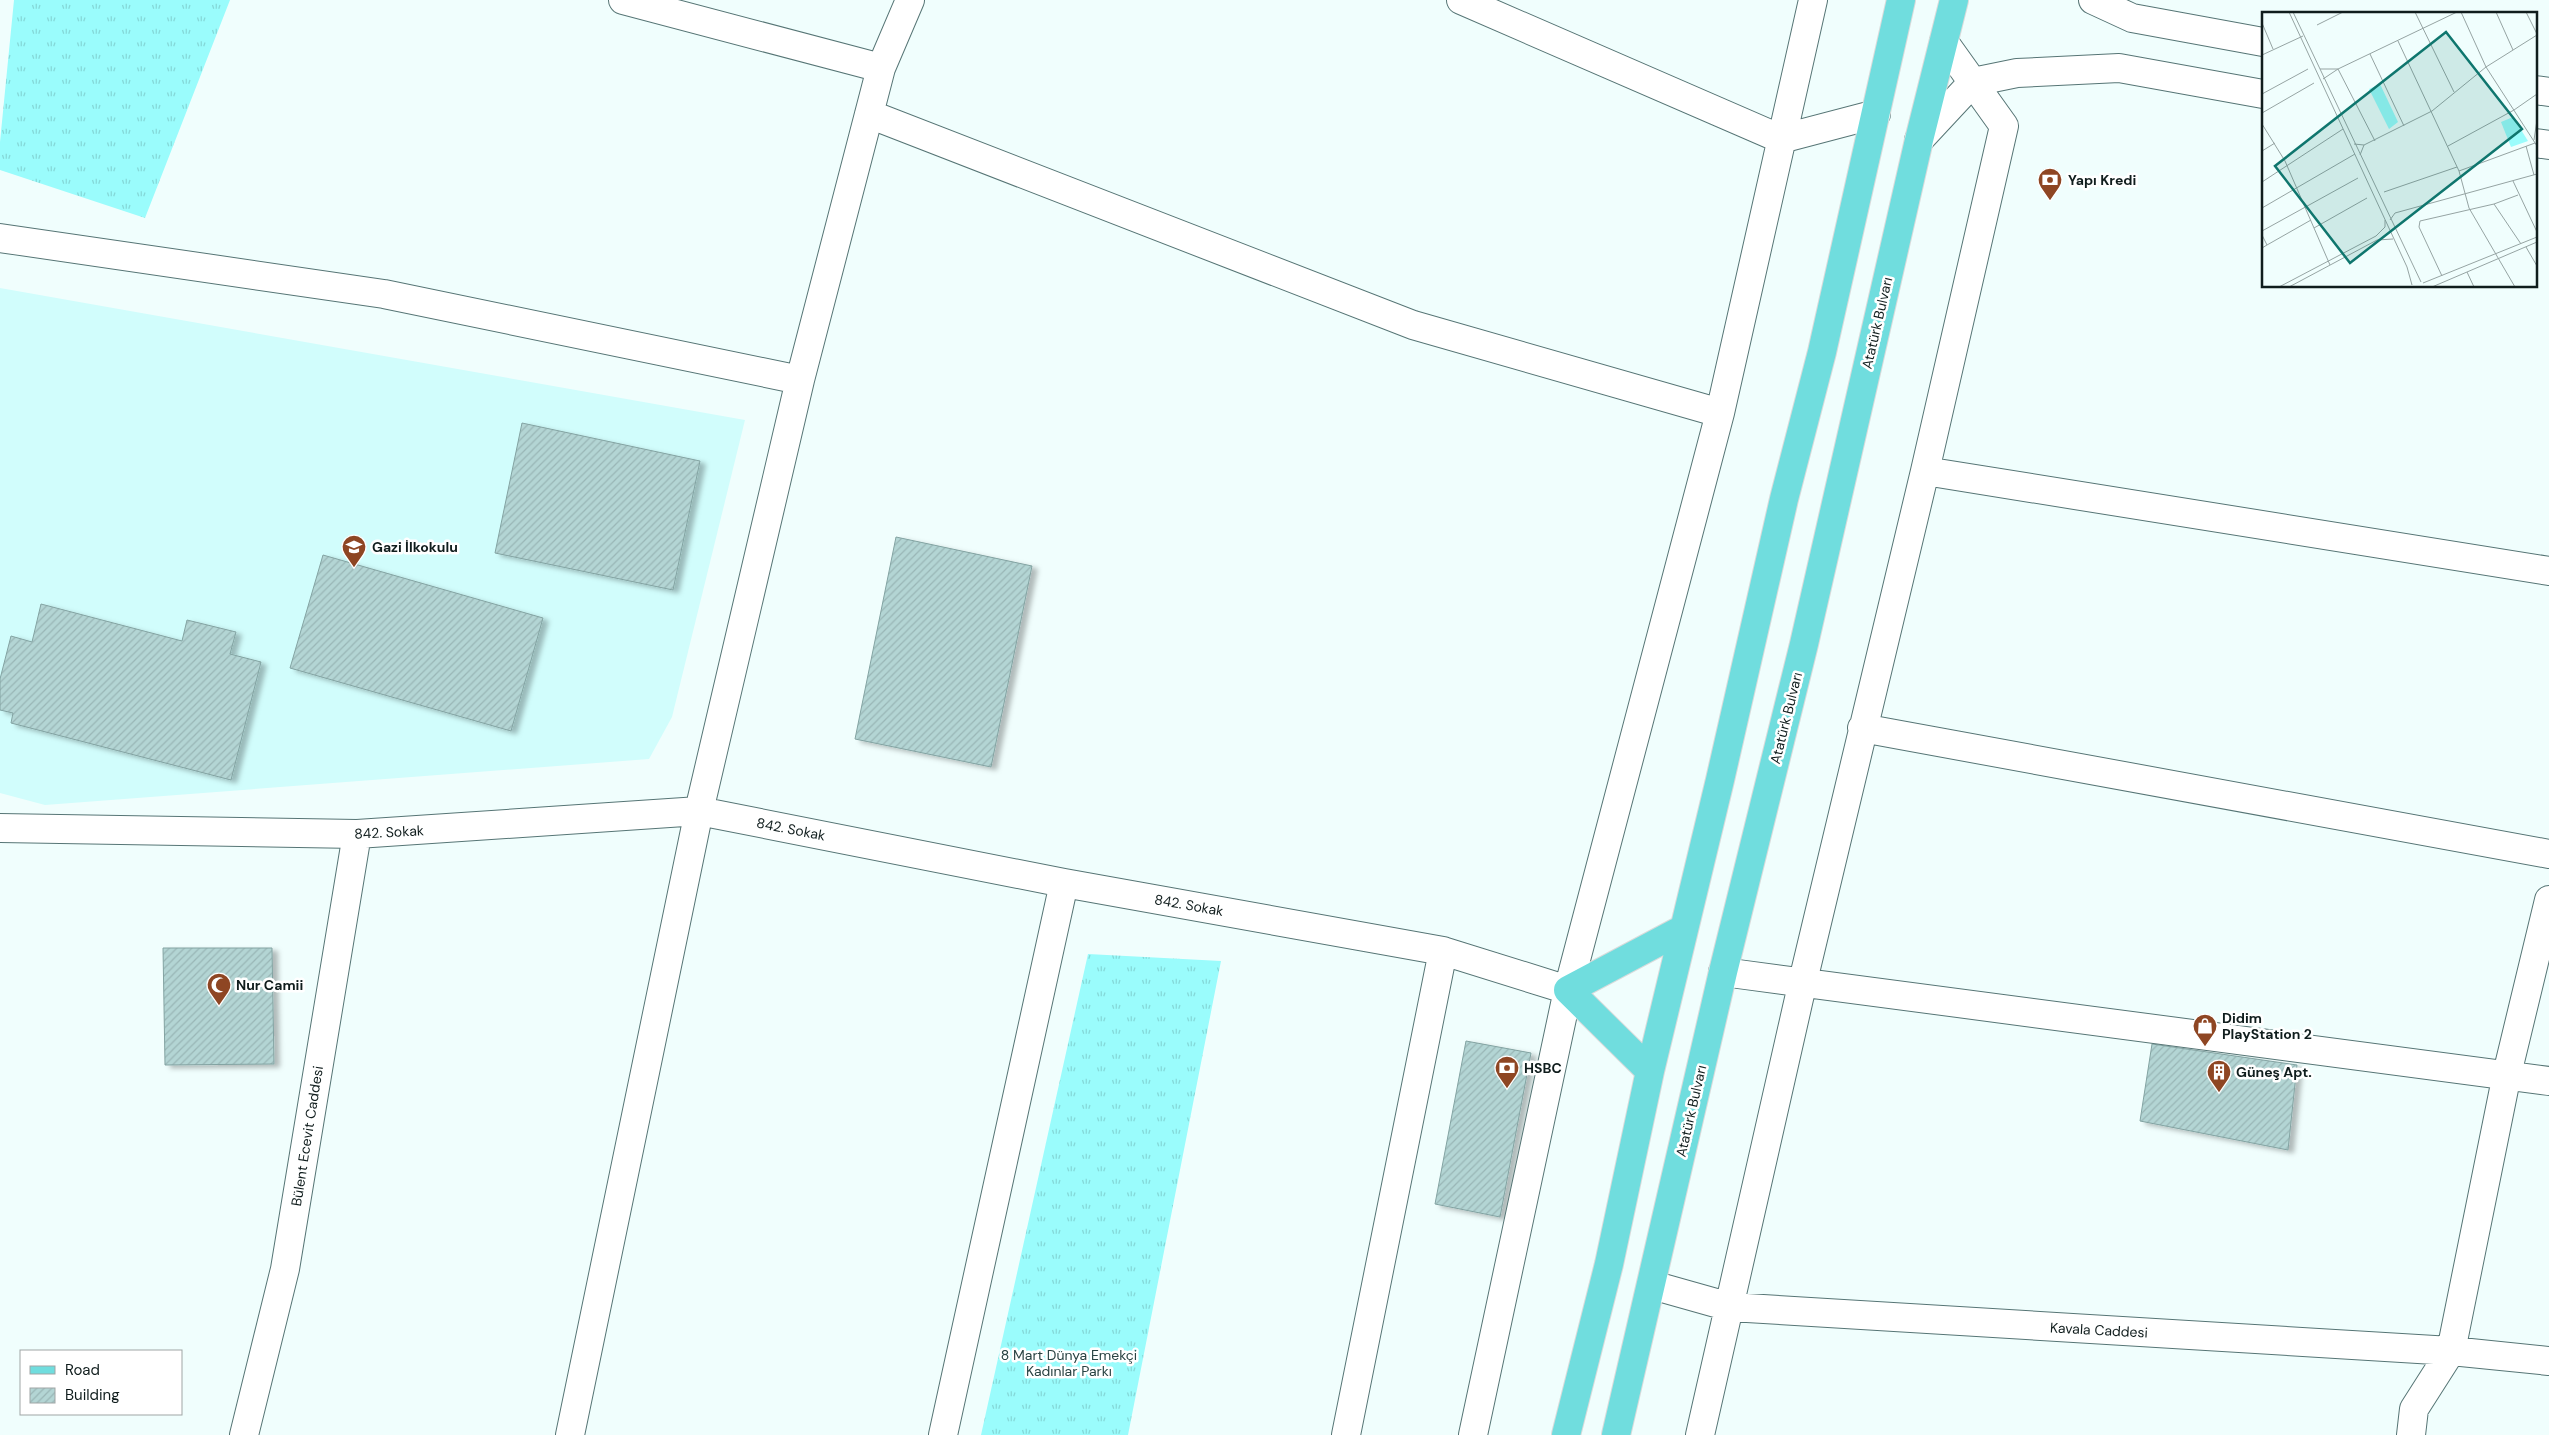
<svg xmlns="http://www.w3.org/2000/svg" width="2549" height="1435" font-family="'DM Sans',sans-serif">
<style>
.built{fill:#d1fdfc}
.grass{fill:url(#grass-tufts)}
.building{fill:url(#building-hatch);stroke:#83a3a2;filter:url(#shadow)}
.lines{fill:none;stroke-linecap:round;stroke-linejoin:round}
.minor-casing{stroke:#567575;stroke-width:30}
.major-casing{stroke:#d9dbdb;stroke-width:30}
.minor{stroke:#fff;stroke-width:28}
.major{stroke:#70ddde;stroke-width:28}
.labels{text-anchor:middle;dominant-baseline:central;stroke-width:5;stroke-linejoin:round;paint-order:stroke}
.poi-label{font-size:14px;font-weight:bold;fill:#101d1d;stroke:#fff;text-anchor:start}
.street-label{font-size:14px;fill:#101d1d;stroke:#fff}
.park-label{font-size:14px;fill:#294343;stroke:#fff}
.inset-road{fill:none;stroke:#96a4a3;stroke-width:1}
.view{fill:#0f766e;fill-opacity:0.15;stroke:#0f766e;stroke-width:2.5}
.inset-edge{fill:none;stroke:#101d1d;stroke-width:2.5}
</style>
<defs>
<pattern id="grass-tufts" width="24" height="20" patternUnits="userSpaceOnUse" patternTransform="scale(1.25)"><rect width="24" height="20" fill="#9afcfc"/><path d="M3 7l-1-3M5 7V3M7 7l1-3M15 17l-1-3M17 17v-4M19 17l1-3" fill="none" stroke="#84d8d8"/></pattern>
<pattern id="building-hatch" width="6" height="6" patternUnits="userSpaceOnUse" patternTransform="scale(1.25)"><rect width="6" height="6" fill="#b3d5d4"/><path d="M-1 1l2-2M0 6l6-6M5 7l2-2" fill="none" stroke="#99b6b6"/></pattern>
<filter id="shadow"><feDropShadow dx="5.5" dy="3" stdDeviation="2.5" flood-color="#0004"/></filter>
</defs>
<rect width="100%" height="100%" fill="#f0fefd"/>
<!-- built -->
<path class="built" d="M0 288 745 420 672 717 649 759 45 805 0 793Z"/>
<!-- grass -->
<path class="grass" d="M14 0H230L145 218 0 170V142Z
M1088 954 1221 961 1128 1435H981Z"/>
<!-- building -->
<path class="building" d="M522 423 700 461 673 590 495 553Z
M896 537 1032 566 991 767 855 739Z
M323 555 543 618 511 731 290 668Z
M41 604 182 641 187 620 236 632 230 654 261 662 231 780 11 723 13 713 0 710V679L11 636 32 642Z
M163 948H272L274 1064 165 1065Z
M1466 1041 1531 1053 1500 1217 1435 1204Z
M2152 1044 2297 1065 2288 1150 2140 1121Z"/>
<g class="lines">
<defs>
<path id="minor" d="M623 0 881 68
M1461 0 1781 139 1876 114
M2093 0 2132 18 2263 42
M2535 90 2549 92
M869 114 1413 325 1720 413
M1919 140 1973 82 2017 73 2119 68 2263 94
M2535 143 2549 145
M0 238 384 294 800 380
M1925 471 2549 571
M1862 728 2549 854
M0 828 357 834 699 811 1064 883 1443 951 1568 990
M1723 972 2549 1081
M1652 1285 1730 1307 2451 1351 2549 1361
M244 1435 285 1269 357 834
M570 1435 699 811 800 380 881 68 910 0
M943 1435 1064 883
M1346 1435 1443 951
M1473 1435 1568 990 1720 413 1813 0
M1700 1435 1803 981 1925 471 2004 126 1944 42
M2411 1435 2414 1409 2451 1351 2507 1074 2549 900"/>
<path id="major" d="M1650 1071 1568 990 1683 929
M1566 1435 1609 1264 1650 1071 1720 780 1784 499 1822 352 1901 0
M1616 1435 1723 972 1804 644 1919 140 1954 0"/>
</defs>
<!-- minor casing -->
<use href="#minor" class="minor-casing"/>
<!-- major casing -->
<use href="#major" class="major-casing"/>
<!-- minor -->
<use href="#minor" class="minor"/>
<!-- major -->
<use href="#major" class="major"/>
</g>
<!-- icons -->
<defs>
<symbol id="bank-pin" viewBox="-11 -11 22 30"><path d="M0 17L-7.5 6A9.5 9.5 0 1 1 7.5 6Z" fill="#8e4623" stroke="#fff"/><path d="M-6-4H6V4H-6ZM0-2.3a2.3 2.3 0 1 0 0 4.6a2.3 2.3 0 1 0 0-4.6Z" fill="#fff"/></symbol>
<symbol id="school-pin" viewBox="-11 -11 22 30"><path d="M0 17L-7.5 6A9.5 9.5 0 1 1 7.5 6Z" fill="#8e4623" stroke="#fff"/><path d="M0-5L7-2L0 1L-7-2ZM-4 1L0 2.5L4 1V4Q0 6-4 4Z" fill="#fff"/></symbol>
<symbol id="mosque-pin" viewBox="-11 -11 22 30"><path d="M0 17L-7.5 6A9.5 9.5 0 1 1 7.5 6Z" fill="#8e4623" stroke="#fff"/><path d="M3.5-4.9A6 6 0 1 0 3.5 4.9A5 5 0 1 1 3.5-4.9Z" fill="#fff"/></symbol>
<symbol id="shop-pin" viewBox="-11 -11 22 30"><path d="M0 17L-7.5 6A9.5 9.5 0 1 1 7.5 6Z" fill="#8e4623" stroke="#fff"/><path d="M-5-2.5h2.3a2.7 3.5 0 0 1 5.4 0H5L5.5 6h-11ZM-1.5-2.5h3a1.5 2.3 0 0 0-3 0Z" fill="#fff"/></symbol>
<symbol id="building-pin" viewBox="-11 -11 22 30"><path d="M0 17L-7.5 6A9.5 9.5 0 1 1 7.5 6Z" fill="#8e4623" stroke="#fff"/><path d="M-4-6H4V6H1V3H-1V6H-4ZM-2.5-4.3h1.7v1.8h-1.7ZM.8-4.3h1.7v1.8H.8ZM-2.5-1h1.7V.8h-1.7ZM.8-1h1.7V.8H.8Z" fill="#fff"/></symbol>
</defs>
<g fill-rule="evenodd">
<use href="#bank-pin" x="2036" y="166" width="28" height="38"/>
<use href="#school-pin" x="340" y="533" width="28" height="38"/>
<use href="#mosque-pin" x="205" y="971" width="28" height="38"/>
<use href="#shop-pin" x="2191" y="1012" width="28" height="38"/>
<use href="#bank-pin" x="1493" y="1054" width="28" height="38"/>
<use href="#building-pin" x="2205" y="1058" width="28" height="38"/>
</g>
<g class="labels">
<!-- poi labels -->
<g class="poi-label">
<text x="2068" y="180">Yapı Kredi</text>
<text x="372" y="547">Gazi İlkokulu</text>
<text x="236" y="985">Nur Camii</text>
<text x="2222" y="1018">Didim<tspan x="2222" dy="16">PlayStation 2</tspan></text>
<text x="1524" y="1068">HSBC</text>
<text x="2236" y="1072">Güneş Apt.</text>
</g>
<!-- street labels -->
<g class="street-label">
<text transform="translate(1877 323) rotate(-77)">Atatürk Bulvarı</text>
<text transform="translate(1786 718) rotate(-76)">Atatürk Bulvarı</text>
<text transform="translate(791 829) rotate(11)">842. Sokak</text>
<text transform="translate(389 832) rotate(-3)">842. Sokak</text>
<text transform="translate(1189 905) rotate(10)">842. Sokak</text>
<text transform="translate(1691 1111) rotate(-77)">Atatürk Bulvarı</text>
<text transform="translate(307 1136) rotate(-81)">Bülent Ecevit Caddesi</text>
<text transform="translate(2099 1330) rotate(3)">Kavala Caddesi</text>
</g>
<!-- park labels -->
<g class="park-label">
<text x="1069" y="1355">8 Mart Dünya Emekçi<tspan x="1069" dy="16">Kadınlar Parkı</tspan></text>
</g>
</g>
<!-- overview -->
<g transform="translate(2262 12)">
<rect width="275" height="275" fill="#f0fefd"/>
<path d="M118 72 136 110 127 117 107 77ZM251 105 266 129 249 135 239 110Z" fill="#9afcfc"/>
<path class="inset-road" d="M27 0 145 255 150 273M31 0 159 270M153 0 192 80M199 0 224 55 275 134M234 0 251 38M264 0 275 22M0 11 11 37M55 13 81 0M136 29 197 159 207 196 253 275M108 42 142 114M0 43 41 24M58 57H76M61 67 76 57M0 82 46 57M0 101 52 71M0 112 23 149 68 253M272 128 275 108M113 129 76 57 195 0M92 132 102 133 98 143M102 133 170 99 224 55 275 23M186 134 252 98 275 82M264 134 272 163M0 139 13 131M197 159 273 131M251 169 275 220M0 170 81 117M122 180 195 155M232 192 259 232M0 196 93 142M128 208 133 201 275 162M52 216 105 186M0 219 96 166M0 223 5 233 0 236M5 233 49 208M264 235 275 254M205 260 212 275M180 264 157 215 158 209 232 192 256 183M161 271 275 225M17 275 114 224 123 215V208M27 275 115 228 131 227M170 275 275 230"/>
<path class="view" d="M184 20 260 117 88 251 13 154Z"/>
<rect width="275" height="275" class="inset-edge"/>
</g>
<!-- legend -->
<rect x="20" y="1350" width="162" height="65" fill="#ffffff" stroke="#9fa5a5"/>
<rect x="30" y="1366" width="25" height="8" fill="#70ddde" stroke="#9fa5a5"/>
<text x="65" y="1375" font-size="15" fill="#101d1d">Road</text>
<rect x="30" y="1388" width="25" height="15" fill="url(#building-hatch)" stroke="#9fa5a5"/>
<text x="65" y="1400" font-size="15" fill="#101d1d">Building</text>
</svg>
